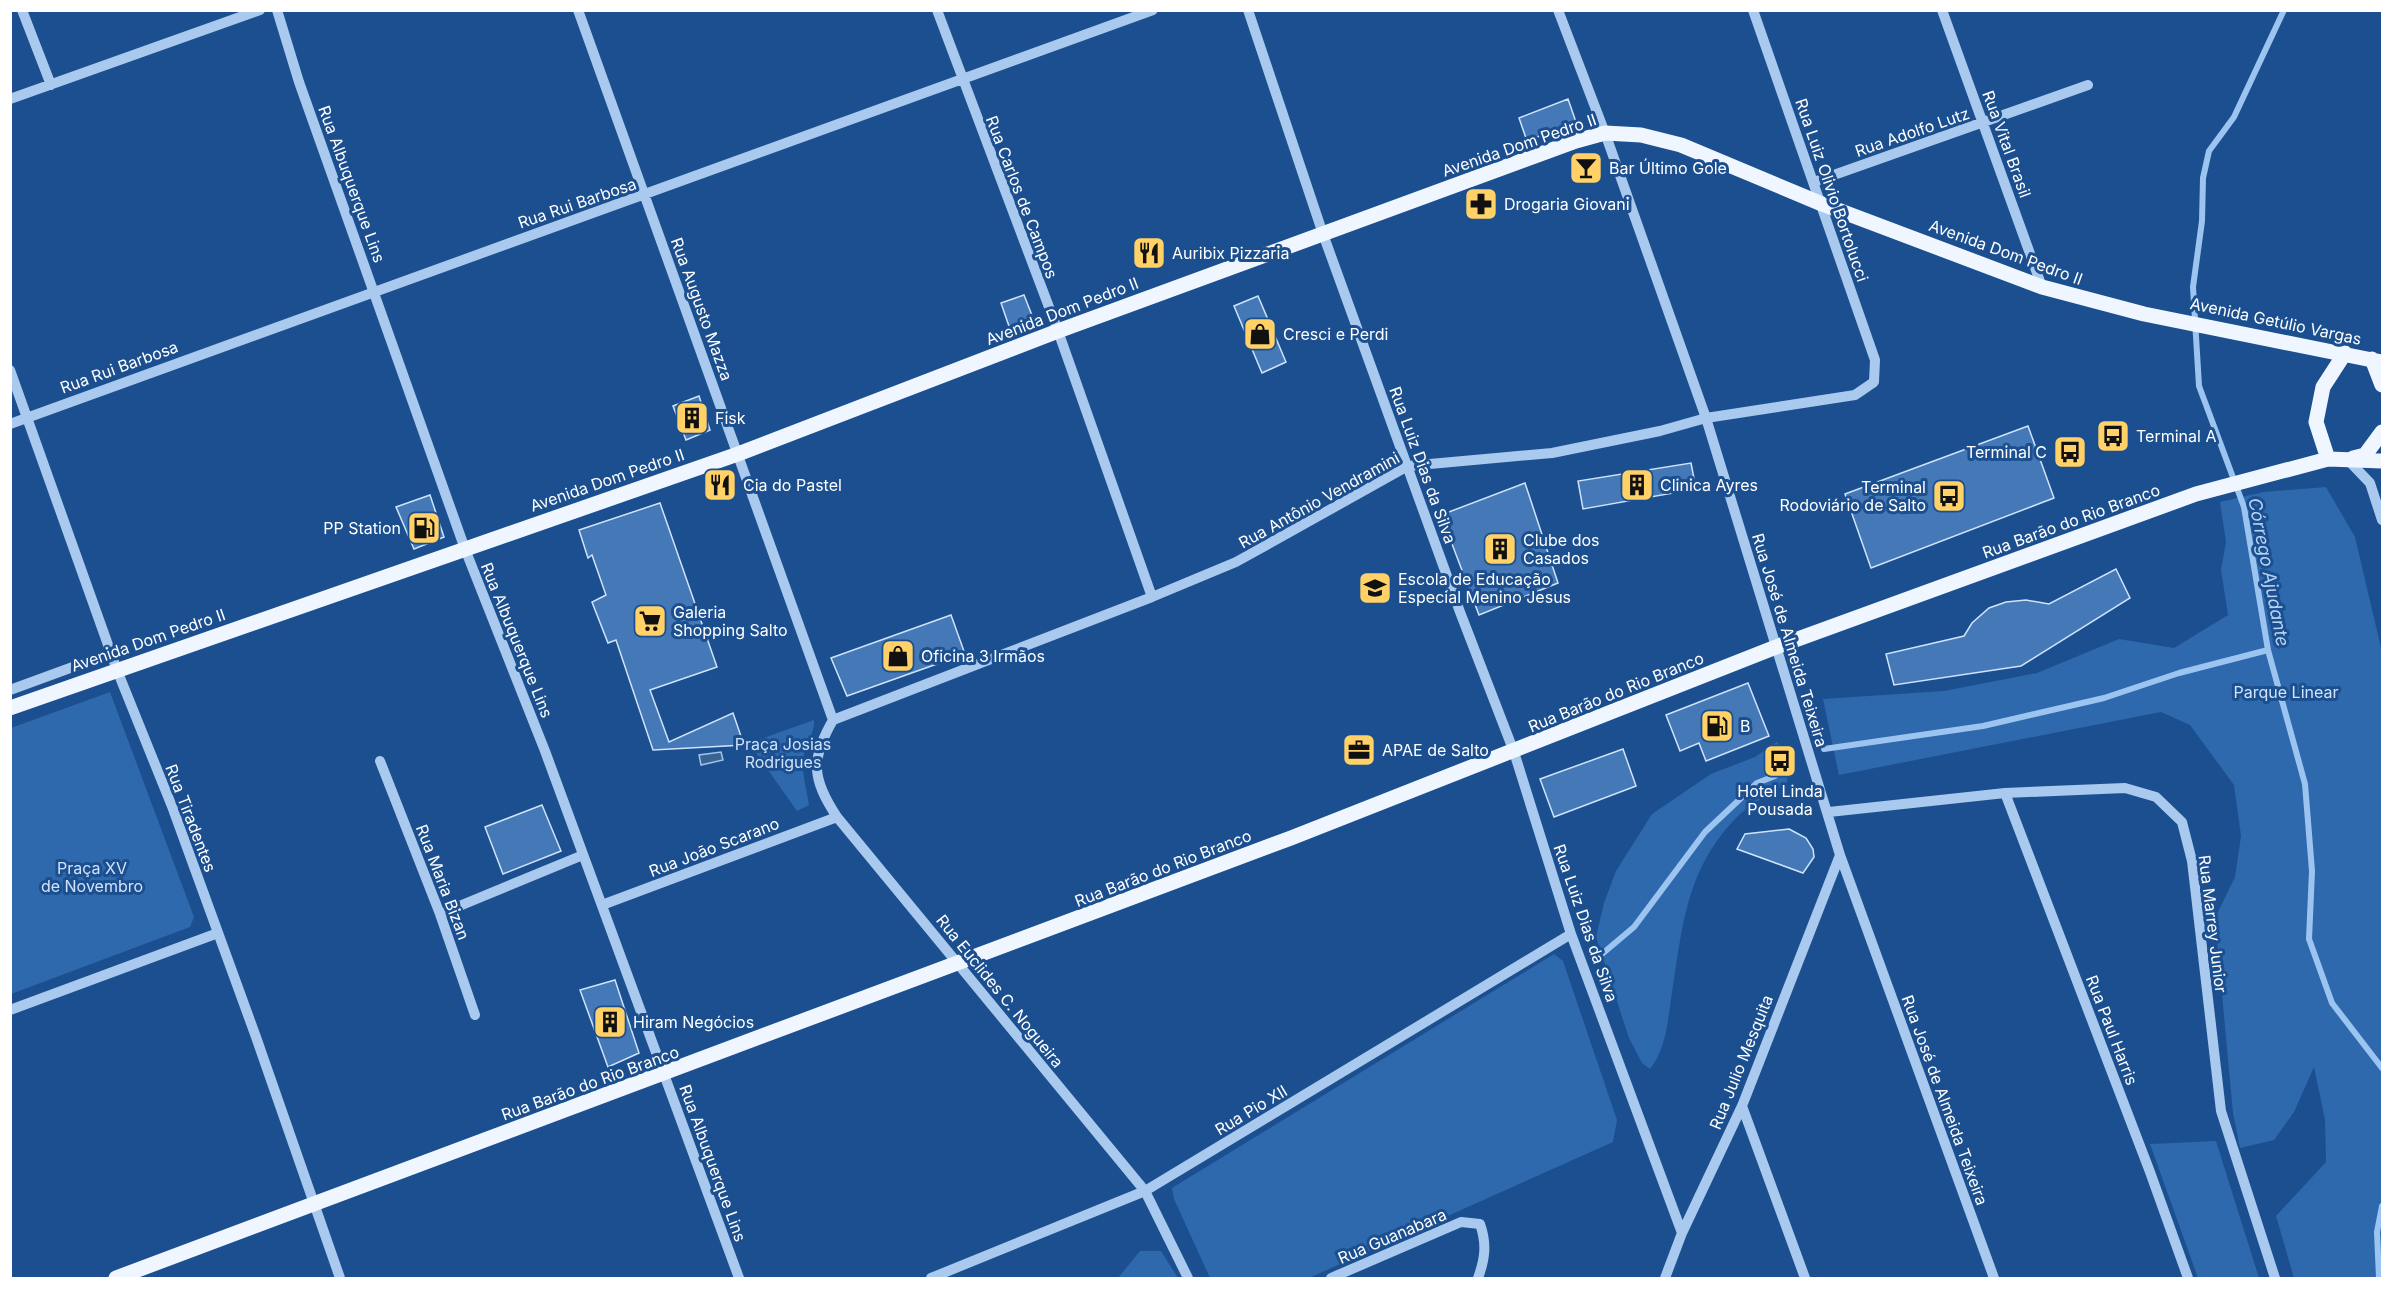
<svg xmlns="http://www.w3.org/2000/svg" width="2393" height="1289" font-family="Inter,sans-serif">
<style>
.green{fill:#2e69ad}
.water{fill:#3c6290;stroke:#9cc4f0;stroke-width:1.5}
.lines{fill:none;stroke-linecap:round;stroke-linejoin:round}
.stream{stroke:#9cc4f0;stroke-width:6}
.building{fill:#4478b7;stroke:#cfe3fa;stroke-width:1.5}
.minor{stroke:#a9c9ee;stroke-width:10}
.major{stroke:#f0f6ff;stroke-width:15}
.labels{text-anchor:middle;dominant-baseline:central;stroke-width:6;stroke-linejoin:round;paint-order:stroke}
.street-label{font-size:16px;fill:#fff;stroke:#1b4f8f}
.poi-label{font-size:16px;fill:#fff;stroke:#1b4f8f;text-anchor:start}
.park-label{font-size:16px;fill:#cfe3fa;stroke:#1b4f8f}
.water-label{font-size:18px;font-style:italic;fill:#b5d3f5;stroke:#1b4f8f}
</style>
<rect width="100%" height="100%" fill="#1b4f8f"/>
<!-- green -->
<path class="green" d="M2326 487 2355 537 2382 652V1278H2294L2276 1216 2326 1162 2325 1120 2314 1067 2294 1112 2274 1140 2240 1148 2233 1113 2215 918 2235 877 2241 836 2234 785 2190 725 2161 712 1839 775 1823 699 1944 691 2037 673 2119 639 2174 648 2228 615 2221 570 2226 542 2220 502 2264 492Z
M110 692 194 917 190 927 11 994V728Z
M814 720C815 734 804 746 803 761 802 775 807 791 809 805L797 811 749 743Z
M1777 742 1788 760 1787 783C1769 794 1748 805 1734 820 1684 873 1682 932 1671 999 1668 1022 1665 1051 1650 1069L1642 1063 1629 1038 1596 937 1604 903 1616 871 1652 814 1711 774 1755 757Z
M1554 954 1563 961 1617 1120 1613 1142 1309 1278H1210L1174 1199 1172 1188Z
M2216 1141 2259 1278H2198L2150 1144Z
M1140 1251H1161L1178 1278H1118Z"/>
<!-- water -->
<path class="water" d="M721 752 723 760 701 765 699 755Z"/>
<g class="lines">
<!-- stream -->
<path class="stream" d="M2284 10 2234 117 2209 151 2203 178 2202 221 2193 287 2199 386 2244 507 2268 650 2305 784 2312 871 2309 939 2332 1003 2382 1068
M1824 749 1983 726 2104 698 2179 673 2268 650
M1602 954 1634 927 1705 832 1757 783 1775 776
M2379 1278 2377 1232 2382 1206"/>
</g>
<!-- building -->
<path class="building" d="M1568 99 1576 122 1527 141 1519 118Z
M1024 295 1035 323 1011 332 1001 303Z
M1258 296 1286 362 1262 373 1234 306Z
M699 396 710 430 686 440 673 406Z
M2028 426 2054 498 1871 568 1845 494Z
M1691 463 1696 489 1583 509 1578 481Z
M1525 483 1558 583 1479 615 1441 515Z
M430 495 444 537 414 549 396 507Z
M660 503 717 667 650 690 669 742 733 713 744 745 653 750 616 640 608 643 592 602 606 595 592 555 588 558 579 530Z
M2116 569 2130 598 2021 666 1894 685 1886 654 1964 636 1972 623 1989 608 2006 602 2026 600 2049 604Z
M951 615 965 654 847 696 831 658Z
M1748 683 1769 736 1706 761 1699 743 1680 751 1666 715Z
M1623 749 1636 786 1554 817 1540 779Z
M542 805 561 851 503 874 485 827Z
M1789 829 1806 838 1813 849 1814 857 1803 873 1737 849 1745 834Z
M615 980 639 1053 608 1067 580 990Z"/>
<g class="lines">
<!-- minor -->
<path class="minor" d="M22 10 51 85
M277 10 299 82 465 549 545 751 739 1278
M578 10 833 720
M937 10 1058 331 1152 597
M1248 10 1323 234 1460 612 1514 752 1571 934 1682 1233
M1558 10 1605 133 1706 418 1840 855 1994 1278
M1942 10 2042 287
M10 99 260 10
M1814 182 2088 85
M10 370 117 670 173 809 256 1037 340 1278
M10 424 1153 10
M2347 459 2370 483 2382 520
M10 690 111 653
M833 720 1152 597 1236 562 1408 466 1552 453 1660 431 1706 418 1855 395 1874 382 1875 360 1753 10
M833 720C810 760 812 779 837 817L1145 1191 1188 1278
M380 761 440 914 475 1015
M2005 793 2150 1172 2188 1278
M1829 812 2005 793 2125 788 2156 797 2182 822 2192 861 2221 1111 2275 1278
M602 905 837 817
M440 914 583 855
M10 1010 218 933
M1742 1106 1805 1278
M931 1278 1145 1191 1571 934
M1331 1278 1461 1222 1480 1224C1487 1244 1485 1259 1478 1278
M1665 1278 1682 1233 1742 1106 1840 855"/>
<!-- major -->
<path class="major" d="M2372 359 2382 385
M2353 458 2365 455 2382 432
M2328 459 2316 422 2323 387 2345 353
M10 708 738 454 1058 331 1576 141 1605 133 1641 135 1681 145 1822 204 2042 287 2144 314 2382 362
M116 1278 1291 838 1776 647 2196 494 2328 459 2382 461"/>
</g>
<!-- icons -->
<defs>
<symbol id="bar-square" viewBox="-11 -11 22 22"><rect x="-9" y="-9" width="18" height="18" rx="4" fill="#ffd166" stroke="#1b4f8f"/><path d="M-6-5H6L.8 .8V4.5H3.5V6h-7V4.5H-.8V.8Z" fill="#111"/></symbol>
<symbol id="pharmacy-square" viewBox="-11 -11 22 22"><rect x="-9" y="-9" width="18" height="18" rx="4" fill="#ffd166" stroke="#1b4f8f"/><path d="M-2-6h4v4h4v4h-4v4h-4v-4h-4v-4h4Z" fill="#111"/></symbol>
<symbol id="restaurant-square" viewBox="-11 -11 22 22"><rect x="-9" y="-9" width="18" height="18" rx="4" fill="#ffd166" stroke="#1b4f8f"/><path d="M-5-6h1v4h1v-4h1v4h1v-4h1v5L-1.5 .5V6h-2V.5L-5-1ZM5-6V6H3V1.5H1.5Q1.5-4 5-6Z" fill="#111"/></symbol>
<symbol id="shop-square" viewBox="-11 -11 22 22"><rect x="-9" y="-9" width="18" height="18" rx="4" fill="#ffd166" stroke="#1b4f8f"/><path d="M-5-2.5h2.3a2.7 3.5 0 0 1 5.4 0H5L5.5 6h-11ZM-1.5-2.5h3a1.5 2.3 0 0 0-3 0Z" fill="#111"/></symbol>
<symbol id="building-square" viewBox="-11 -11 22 22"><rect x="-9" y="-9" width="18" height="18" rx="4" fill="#ffd166" stroke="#1b4f8f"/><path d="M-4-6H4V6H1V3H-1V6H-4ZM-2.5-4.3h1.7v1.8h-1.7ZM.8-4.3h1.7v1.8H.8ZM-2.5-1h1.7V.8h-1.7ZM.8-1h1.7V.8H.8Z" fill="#111"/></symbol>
<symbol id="bus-square" viewBox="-11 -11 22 22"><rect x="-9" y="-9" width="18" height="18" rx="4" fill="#ffd166" stroke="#1b4f8f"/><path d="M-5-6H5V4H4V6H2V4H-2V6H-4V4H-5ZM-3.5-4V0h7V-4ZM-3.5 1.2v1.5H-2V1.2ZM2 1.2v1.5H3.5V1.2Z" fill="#111"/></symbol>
<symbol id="fuel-square" viewBox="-11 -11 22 22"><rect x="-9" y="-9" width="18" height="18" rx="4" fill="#ffd166" stroke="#1b4f8f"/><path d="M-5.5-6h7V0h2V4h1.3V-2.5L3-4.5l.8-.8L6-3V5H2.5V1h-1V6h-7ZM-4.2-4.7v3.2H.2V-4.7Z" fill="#111"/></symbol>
<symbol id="school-square" viewBox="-11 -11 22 22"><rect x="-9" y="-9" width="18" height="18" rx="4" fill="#ffd166" stroke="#1b4f8f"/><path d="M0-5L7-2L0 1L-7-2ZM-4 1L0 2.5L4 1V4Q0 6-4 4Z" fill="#111"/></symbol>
<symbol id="supermarket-square" viewBox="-11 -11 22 22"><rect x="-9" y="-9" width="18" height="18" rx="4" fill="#ffd166" stroke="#1b4f8f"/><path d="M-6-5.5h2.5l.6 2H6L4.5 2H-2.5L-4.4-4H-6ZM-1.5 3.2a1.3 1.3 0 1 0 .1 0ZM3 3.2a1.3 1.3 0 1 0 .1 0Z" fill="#111"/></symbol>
<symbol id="office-square" viewBox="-11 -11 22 22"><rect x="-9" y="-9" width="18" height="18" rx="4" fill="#ffd166" stroke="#1b4f8f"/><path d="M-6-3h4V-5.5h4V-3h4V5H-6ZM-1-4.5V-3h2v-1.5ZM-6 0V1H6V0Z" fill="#111"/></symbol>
</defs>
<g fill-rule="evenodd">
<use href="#bar-square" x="1567" y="149" width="38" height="38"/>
<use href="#pharmacy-square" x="1462" y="185" width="38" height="38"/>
<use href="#restaurant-square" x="1130" y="234" width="38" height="38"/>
<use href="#shop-square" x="1241" y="315" width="38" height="38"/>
<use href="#building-square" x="673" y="399" width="38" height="38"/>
<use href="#bus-square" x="2094" y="417" width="38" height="38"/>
<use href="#bus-square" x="2051" y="433" width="38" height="38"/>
<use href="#restaurant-square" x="701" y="466" width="38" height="38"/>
<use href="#building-square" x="1618" y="466" width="38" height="38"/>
<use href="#bus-square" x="1930" y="477" width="38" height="38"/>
<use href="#fuel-square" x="405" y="509" width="38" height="38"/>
<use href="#building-square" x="1481" y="530" width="38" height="38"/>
<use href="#school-square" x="1356" y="569" width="38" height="38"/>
<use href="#supermarket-square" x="631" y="602" width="38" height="38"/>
<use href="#shop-square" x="879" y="637" width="38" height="38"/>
<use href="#fuel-square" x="1698" y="707" width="38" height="38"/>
<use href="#office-square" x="1340" y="731" width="38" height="38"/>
<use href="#bus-square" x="1761" y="742" width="38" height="38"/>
<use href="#building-square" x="591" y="1003" width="38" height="38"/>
</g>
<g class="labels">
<!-- street labels -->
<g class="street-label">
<text transform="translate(1912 132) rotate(-19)">Rua Adolfo Lutz</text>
<text transform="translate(2007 144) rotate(70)">Rua Vital Brasil</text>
<text transform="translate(1519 145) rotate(-19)">Avenida Dom Pedro II</text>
<text transform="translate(352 184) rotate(70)">Rua Albuquerque Lins</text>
<text transform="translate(1832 190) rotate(71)">Rua Luiz Olivio Bortolucci</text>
<text transform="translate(1022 197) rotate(69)">Rua Carlos de Campos</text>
<text transform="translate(577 203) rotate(-19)">Rua Rui Barbosa</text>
<text transform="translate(2006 252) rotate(20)">Avenida Dom Pedro II</text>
<text transform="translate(702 309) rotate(70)">Rua Augusto Mazza</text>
<text transform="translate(1062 311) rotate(-21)">Avenida Dom Pedro II</text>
<text transform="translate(2276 321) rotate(12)">Avenida Getúlio Vargas</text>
<text transform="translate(119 367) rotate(-20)">Rua Rui Barbosa</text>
<text transform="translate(1423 465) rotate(70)">Rua Luiz Dias da Silva</text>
<text transform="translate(607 480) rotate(-19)">Avenida Dom Pedro II</text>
<text transform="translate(1319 500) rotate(-29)">Rua Antônio Vendramini</text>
<text transform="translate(2071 521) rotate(-20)">Rua Barão do Rio Branco</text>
<text transform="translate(148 640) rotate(-19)">Avenida Dom Pedro II</text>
<text transform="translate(517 640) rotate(68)">Rua Albuquerque Lins</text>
<text transform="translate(1790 640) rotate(73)">Rua José de Almeida Teixeira</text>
<text transform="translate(1616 692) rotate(-22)">Rua Barão do Rio Branco</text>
<text transform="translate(191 818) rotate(69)">Rua Tiradentes</text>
<text transform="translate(714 847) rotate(-21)">Rua João Scarano</text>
<text transform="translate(1163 868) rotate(-21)">Rua Barão do Rio Branco</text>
<text transform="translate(443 882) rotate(69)">Rua Maria Bizan</text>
<text transform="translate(1586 923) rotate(71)">Rua Luiz Dias da Silva</text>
<text transform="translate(2213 924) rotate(83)">Rua Marrey Junior</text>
<text transform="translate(1000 991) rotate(51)">Rua Euclides C. Nogueira</text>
<text transform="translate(2112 1030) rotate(69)">Rua Paul Harris</text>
<text transform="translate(1741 1062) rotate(-68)">Rua Julio Mesquita</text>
<text transform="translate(590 1083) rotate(-20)">Rua Barão do Rio Branco</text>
<text transform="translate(1945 1100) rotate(70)">Rua José de Almeida Teixeira</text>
<text transform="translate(1251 1110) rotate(-31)">Rua Pio XII</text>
<text transform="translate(713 1163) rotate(70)">Rua Albuquerque Lins</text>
<text transform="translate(1392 1236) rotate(-23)">Rua Guanabara</text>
</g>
<!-- poi labels -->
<g class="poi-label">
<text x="1609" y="168">Bar Último Gole</text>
<text x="1504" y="204">Drogaria Giovani</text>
<text x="1172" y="253">Auribix Pizzaria</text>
<text x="1283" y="334">Cresci e Perdi</text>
<text x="715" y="418">Fisk</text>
<text x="2136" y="436">Terminal A</text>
<text x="2047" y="452" text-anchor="end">Terminal C</text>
<text x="743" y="485">Cia do Pastel</text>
<text x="1660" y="485">Clinica Ayres</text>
<text x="1926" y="487" text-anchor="end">Terminal<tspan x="1926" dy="18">Rodoviário de Salto</tspan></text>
<text x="401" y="528" text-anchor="end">PP Station</text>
<text x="1523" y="540">Clube dos<tspan x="1523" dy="18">Casados</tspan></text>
<text x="1398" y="579">Escola de Educação<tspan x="1398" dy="18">Especial Menino Jesus</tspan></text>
<text x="673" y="612">Galeria<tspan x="673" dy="18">Shopping Salto</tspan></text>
<text x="921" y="656">Oficina 3 Irmãos</text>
<text x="1740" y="726">B</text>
<text x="1382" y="750">APAE de Salto</text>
<text x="1780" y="791" text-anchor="middle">Hotel Linda<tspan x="1780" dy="18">Pousada</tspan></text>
<text x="633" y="1022">Hiram Negócios</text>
</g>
<!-- park labels -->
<g class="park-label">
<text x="2286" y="692">Parque Linear</text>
<text x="783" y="744">Praça Josias<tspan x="783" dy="18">Rodrigues</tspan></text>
<text x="92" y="868">Praça XV<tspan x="92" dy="18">de Novembro</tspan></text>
</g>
<!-- water labels -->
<g class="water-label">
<text transform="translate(2269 572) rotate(79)">Córrego Ajudante</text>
</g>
</g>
<!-- border -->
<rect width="2393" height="1289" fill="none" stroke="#ffffff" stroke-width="24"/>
</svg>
